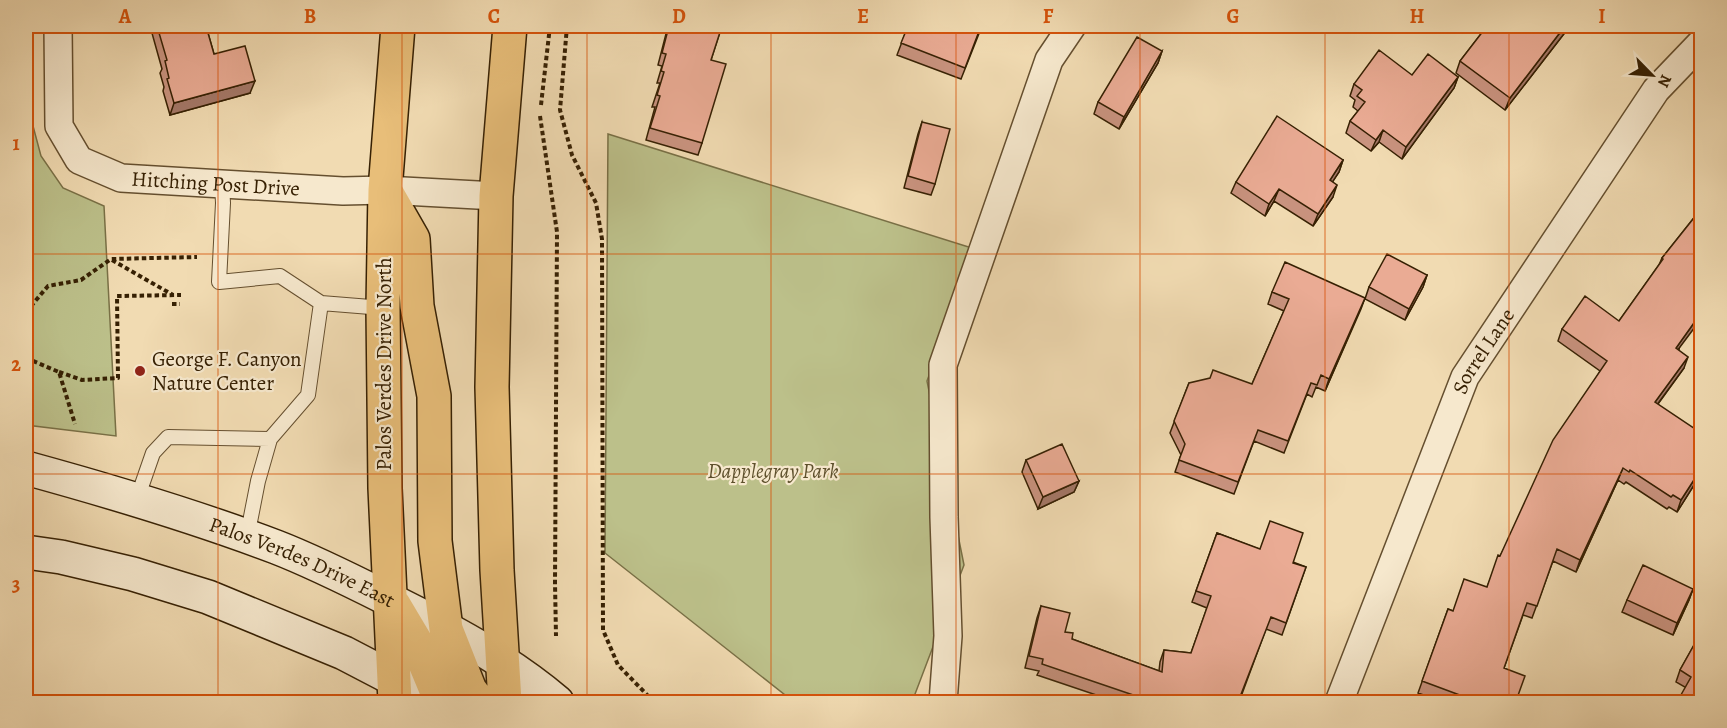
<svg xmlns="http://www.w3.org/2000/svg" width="1727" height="728" font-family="Alegreya,serif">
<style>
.green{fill:#bcc08a;stroke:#797046;stroke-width:1.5}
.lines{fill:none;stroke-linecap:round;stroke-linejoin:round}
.lane-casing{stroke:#654f2f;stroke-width:16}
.street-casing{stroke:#654f2f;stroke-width:30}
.secondary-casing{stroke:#362003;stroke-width:36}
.primary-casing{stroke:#362003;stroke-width:36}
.path{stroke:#362003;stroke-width:4;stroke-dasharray:4.5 3;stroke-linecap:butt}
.lane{stroke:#f6e8cd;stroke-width:14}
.street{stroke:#f6e8cd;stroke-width:27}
.secondary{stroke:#f6e8cd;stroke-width:33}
.primary{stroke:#e8be79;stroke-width:33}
.wall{fill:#c9937f;stroke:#362003;stroke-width:1.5}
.shaded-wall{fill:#a47868;stroke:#362003;stroke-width:1.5}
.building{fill:#eaab94;stroke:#362003;stroke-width:1.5}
.grid{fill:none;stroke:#d6530b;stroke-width:1.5;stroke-opacity:0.55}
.poi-dot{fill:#8f2418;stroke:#f6e8cd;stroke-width:2}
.labels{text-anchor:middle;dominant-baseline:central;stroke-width:4.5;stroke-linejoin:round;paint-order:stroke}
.street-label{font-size:21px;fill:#362003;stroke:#f6e8cd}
.poi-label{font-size:21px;fill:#362003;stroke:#f6e8cd;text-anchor:start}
.park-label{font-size:21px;font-style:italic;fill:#5e502c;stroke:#f6e8cd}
.neatline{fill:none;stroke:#d6530b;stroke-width:2}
.grid-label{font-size:20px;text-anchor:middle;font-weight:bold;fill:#d6530b}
</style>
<rect width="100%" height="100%" fill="#f1dbb2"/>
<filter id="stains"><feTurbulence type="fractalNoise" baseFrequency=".00333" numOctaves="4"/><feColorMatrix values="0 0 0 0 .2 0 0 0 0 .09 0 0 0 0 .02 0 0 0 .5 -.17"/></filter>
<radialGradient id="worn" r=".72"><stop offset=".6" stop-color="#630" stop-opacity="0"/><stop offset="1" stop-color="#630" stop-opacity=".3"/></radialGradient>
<!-- green -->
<path class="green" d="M26 126H33L41 156 63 188 104 206 116 436 26 425Z
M608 134 975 249 927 381 964 565 912 702H794L605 553Z"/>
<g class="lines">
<defs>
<path id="lane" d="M222 184 223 203 219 282 280 276 321 303 383 308
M270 439 308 395 321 303
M137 499 153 453 168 437 270 439 258 481 247 537"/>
<g id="street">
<path id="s1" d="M58 26 59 126 79 160 121 178 343 191 385 190 496 196"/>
<path d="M943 702 948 636 944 517 943 365 1049 60 1072 26"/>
<path id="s2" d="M1339 702 1465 377 1656 90 1702 42"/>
</g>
<g id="secondary">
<path id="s3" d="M26 468C110 491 194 516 276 547 320 564 362 586 404 607 458 634 511 663 557 702"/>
<path d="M26 552 61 557 133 574 208 597 344 653 438 702"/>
</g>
<path id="primary" d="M385 190 413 239 417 306 434 396 435 541 446 629 470 690 479 702
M394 605 416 642 441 702
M395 702 385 488 383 308 385 190 398 26
M505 702 497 570 492 387 496 196 510 26"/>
</defs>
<!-- lane casing -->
<use href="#lane" class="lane-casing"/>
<!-- street casing -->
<use href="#street" class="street-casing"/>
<!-- secondary casing -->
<use href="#secondary" class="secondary-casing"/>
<!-- primary casing -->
<use href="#primary" class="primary-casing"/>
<!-- path -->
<path class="path" d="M567 26 560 110 572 155 596 203 602 239 603 630 618 665 654 702
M541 105 550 26
M540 116 557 232 555 583 556 636
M112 260 173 295
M172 304H180
M26 312 48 286 81 280 111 259 197 257
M26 358 59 372 75 424
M59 372 82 380 118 378 117 296 181 295"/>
<!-- lane -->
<use href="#lane" class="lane"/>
<!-- street -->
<use href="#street" class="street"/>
<!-- secondary -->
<use href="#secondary" class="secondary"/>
<!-- primary -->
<use href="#primary" class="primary"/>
</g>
<!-- wall -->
<path class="wall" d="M150 26H206L214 54 250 93 170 115 163 91 164 87 160 73 162 69Z
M668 26H722L711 60 702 143 698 155 646 140 655 107H652L660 83H657L662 66 658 65Z
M908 26H982L961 79 897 55Z
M1487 26H1570L1505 110 1456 73 1460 61Z
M1162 51 1158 63 1119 129 1094 114 1098 102Z
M1412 75 1458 77 1454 88 1402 159 1379 142 1371 151 1346 133 1350 121 1358 111 1353 107 1355 100 1350 96 1354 84Z
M922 122 935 184 931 195 904 188 918 134Z
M1343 160 1339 172 1332 182 1333 197 1313 226 1274 201 1265 216 1231 193 1236 182Z
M1701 209 1679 350 1684 368 1658 404 1701 474 1677 512 1669 507 1667 509 1626 482 1624 484 1618 480 1576 572 1553 561 1532 618 1523 615 1504 668 1516 701 1521 702H1443L1418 693 1448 609 1453 611 1487 587 1500 556 1600 371 1558 341 1562 329 1619 321 1659 265 1662 258Z
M1427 275 1423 287 1405 320 1365 299 1369 287Z
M1272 292 1365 298 1325 391 1316 387 1312 397 1307 394 1284 453 1254 441 1234 494 1175 472 1181 455 1170 433 1189 383 1252 384 1284 311 1268 304Z
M1026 460 1079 481 1074 492 1038 509 1022 472Z
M1217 533 1306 567 1282 635 1266 629 1239 702H1117L1037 675 1039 671 1025 668 1037 618 1041 606 1072 639 1159 671 1160 662 1164 650 1191 653 1207 608 1192 602Z
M1693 589 1689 600 1673 635 1622 612 1627 600Z
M1694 645 1701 702 1685 687 1676 682 1680 670Z"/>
<!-- shaded-wall -->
<path class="shaded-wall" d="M1565 26H1570L1505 110 1510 98Z
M1162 51 1158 63 1119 129 1124 117Z
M1458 77 1454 88 1402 159 1406 147Z
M255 81 250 93 170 115 174 103Z
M1383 130 1379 142 1371 151 1376 140Z
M1343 160 1339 172 1326 192 1330 180Z
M1337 185 1333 197 1313 226 1318 214Z
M1279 189 1274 201 1265 216 1269 204Z
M1427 275 1423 287 1405 320 1409 309Z
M1365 298 1361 309 1325 391 1329 379Z
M1701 313V319L1671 359 1676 348Z
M1688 357 1684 368 1651 413 1655 402Z
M1623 468 1618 480 1576 572 1580 560Z
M1701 469V474L1677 512 1681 500Z
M1079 481 1074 492 1038 509 1043 497Z
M1693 589 1689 600 1673 635 1677 623Z"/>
<!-- building -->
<path class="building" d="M157 26H206L214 54 245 46 255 81 174 103 167 79 169 78 165 61 167 60Z
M669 26H722L711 60 726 64 702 143 650 128 660 96 657 95 664 72 661 71 666 54 662 53Z
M908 26H981L965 68 901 43Z
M1487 26H1565L1510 98 1460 61Z
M1137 37 1162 51 1124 117 1098 102Z
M1379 50 1412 75 1428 54 1458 77 1406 147 1383 130 1376 140 1350 121 1365 102 1357 96 1362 90 1354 84Z
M1277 116 1343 160 1330 180 1337 185 1318 214 1279 189 1269 204 1236 182Z
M922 122 950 129 935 184 908 176Z
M1701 209V313L1676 348 1688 357 1655 402 1701 433V469L1681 500 1673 495 1671 497 1630 470 1629 472 1623 468 1580 560 1557 549 1537 606 1527 603 1504 668 1525 676 1516 701 1521 702H1463L1465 697 1422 681 1448 609 1453 611 1464 579 1487 587 1498 555 1500 556 1553 440 1607 361 1562 329 1585 296 1619 321 1663 259 1662 258Z
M1387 254 1427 275 1409 309 1369 287Z
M1285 262 1365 298 1329 379 1321 375 1317 385 1311 383 1288 441 1258 430 1238 482 1179 460 1185 444 1174 421 1189 383 1210 378 1213 370 1252 384 1289 299 1272 292Z
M1062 444 1079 481 1043 497 1026 460Z
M1270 521 1303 533 1293 563 1306 567 1286 623 1271 617 1238 702H1140L1142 698 1042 664 1043 659 1029 656 1041 606 1070 613 1065 632 1073 633 1072 639 1162 672 1164 650 1191 653 1211 596 1196 591 1217 533 1260 549Z
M1643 565 1693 589 1677 623 1627 600Z
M1694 645 1701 649V702H1677L1691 677 1680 670Z"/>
<!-- grid -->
<path class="grid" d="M218 26V702M402 26V702M587 26V702M771 26V702M956 26V702M1140 26V702M1325 26V702M1509 26V702M26 254H1702M26 474H1702"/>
<!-- markers -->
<circle class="poi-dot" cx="140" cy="371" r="6"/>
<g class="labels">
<!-- street labels -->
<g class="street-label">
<text stroke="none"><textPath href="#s1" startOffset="280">Hitching Post Drive</textPath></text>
<text stroke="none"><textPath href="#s2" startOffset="380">Sorrel Lane</textPath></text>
<text transform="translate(384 364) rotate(-90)">Palos Verdes Drive North</text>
<text stroke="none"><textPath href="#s3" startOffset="292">Palos Verdes Drive East</textPath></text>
</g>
<!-- poi labels -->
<g class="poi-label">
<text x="152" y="359">George F. Canyon<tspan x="152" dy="24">Nature Center</tspan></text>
</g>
<!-- park labels -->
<g class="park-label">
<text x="773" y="471">Dapplegray Park</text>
</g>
</g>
<!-- margin -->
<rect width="1727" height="728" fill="none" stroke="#f1dbb2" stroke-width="66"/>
<!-- north arrow -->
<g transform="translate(1652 75) rotate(115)" stroke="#f6e8cd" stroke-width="4.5" paint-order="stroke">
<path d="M0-4.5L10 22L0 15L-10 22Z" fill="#362003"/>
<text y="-9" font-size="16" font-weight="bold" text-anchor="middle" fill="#362003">N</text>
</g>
<rect x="33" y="33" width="1661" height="662" class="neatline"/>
<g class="grid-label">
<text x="125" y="23">A</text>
<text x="310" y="23">B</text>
<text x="494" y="23">C</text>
<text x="679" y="23">D</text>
<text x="863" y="23">E</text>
<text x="1048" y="23">F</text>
<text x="1233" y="23">G</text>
<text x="1417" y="23">H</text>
<text x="1602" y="23">I</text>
<text x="16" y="150">1</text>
<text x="16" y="371">2</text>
<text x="16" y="591">3</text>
</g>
<rect width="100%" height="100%" filter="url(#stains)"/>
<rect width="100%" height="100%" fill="url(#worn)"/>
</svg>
